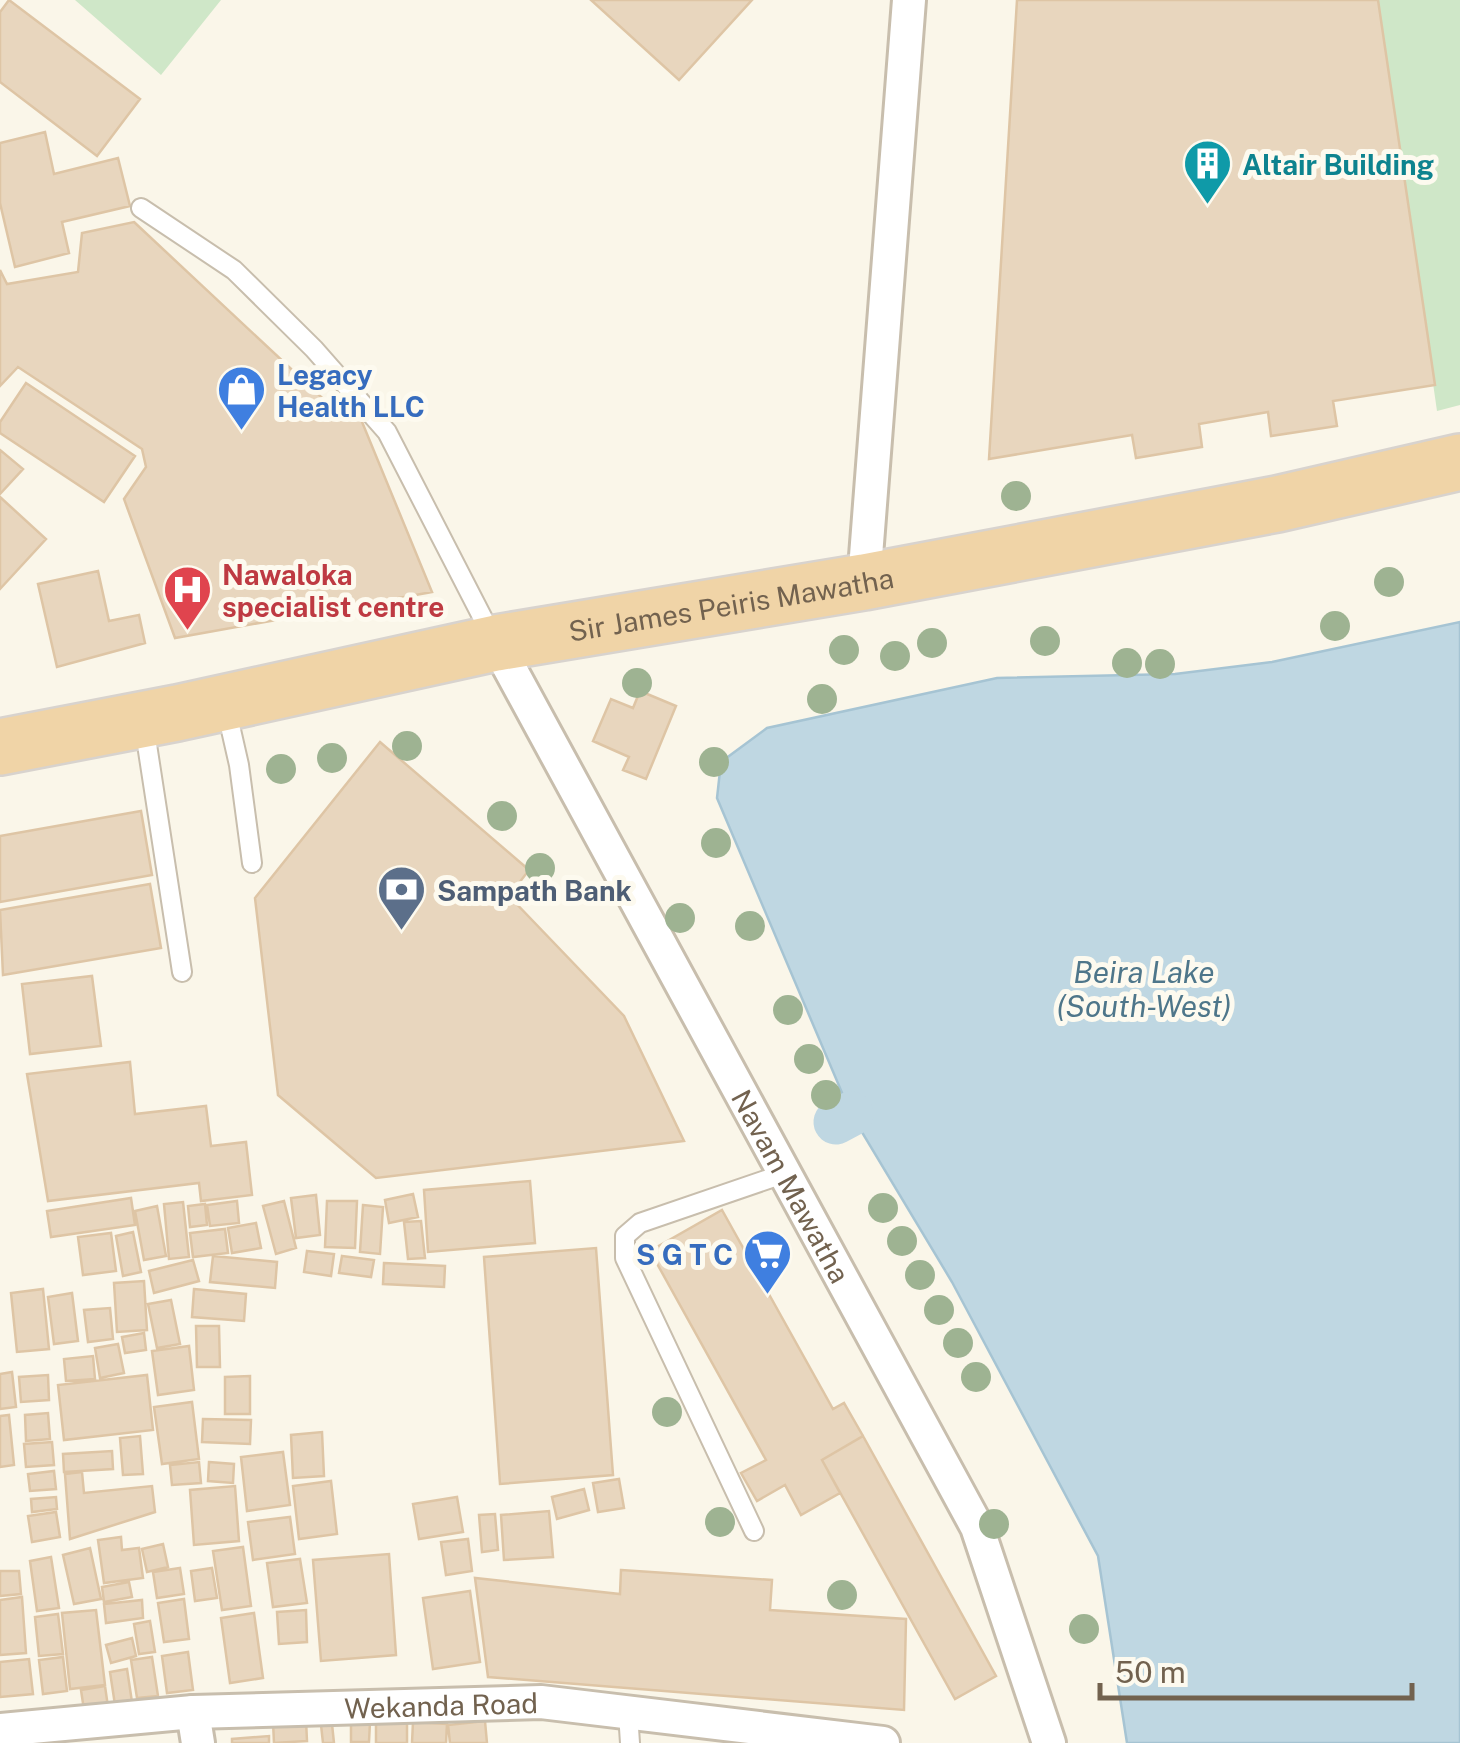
<svg xmlns="http://www.w3.org/2000/svg" width="1460" height="1743" font-family="'Public Sans',sans-serif">
<style>
.green{fill:#cfe7c8}
.water{fill:#bfd7e2;stroke:#a6c4d3;stroke-width:2.5}
.lines{fill:none;stroke-linecap:round;stroke-linejoin:round}
.canal{stroke:#bfd7e2;stroke-width:45}
.building{fill:#e8d6be;stroke:#dec5a5;stroke-width:2.5}
.service-casing{stroke:#c8bead;stroke-width:22}
.minor-casing{stroke:#c8bead;stroke-width:38}
.trunk-casing{stroke:#d8d3ce;stroke-width:60}
.service{stroke:#fff;stroke-width:18}
.minor{stroke:#fff;stroke-width:32}
.trunk{stroke:#f0d4a7;stroke-width:55}
.tree{fill:#9eb392}
.labels{text-anchor:middle;dominant-baseline:central;stroke-width:10;stroke-linejoin:round;paint-order:stroke}
.culture-label{font-size:28px;font-weight:bold;fill:#0d838f;stroke:#fdfaef;text-anchor:start}
.shop-label{font-size:28px;font-weight:bold;fill:#366cbe;stroke:#fdfaef;text-anchor:start}
.health-label{font-size:28px;font-weight:bold;fill:#be3a42;stroke:#fdfaef;text-anchor:start}
.street-label{font-size:28px;fill:#72624f;stroke:#fdfaef}
.service-label{font-size:28px;font-weight:bold;fill:#4e5e75;stroke:#fdfaef;text-anchor:start}
.water-label{font-size:30px;font-style:italic;fill:#4e768a;stroke:#fdfaef}
</style>
<rect width="100%" height="100%" fill="#faf6e9"/>
<!-- green -->
<path class="green" d="M75 0H221L161 75Z
M1378 0H1460V405L1437 411Z"/>
<!-- water -->
<path class="water" d="M1460 622V1743H1127L1098 1556 952 1282 851 1114 717 798 721 762 767 728 997 678 1175 674 1272 662Z"/>
<g class="lines">
<!-- canal -->
<path class="canal" d="M836 1122 851 1114"/>
</g>
<!-- building -->
<path class="building" d="M9 0 140 99 97 156 0 82V12Z
M591 0H752L679 80Z
M1017 0H1378L1435 385 1333 401 1337 426 1271 436 1268 412 1199 424 1202 447 1136 458 1132 435 989 459Z
M45 132 54 174 118 158 130 206 62 222 69 253 15 267 0 203V143Z
M134 222 335 410 360 417 432 592 175 638 124 499 146 467 142 449 18 367 0 386V270L7 284 78 272 82 233Z
M26 383 135 456 104 502 0 433V422Z
M0 450 23 469 0 494Z
M0 497 46 539 0 589Z
M98 571 109 621 139 615 145 643 57 667 38 584Z
M640 691 676 706 646 779 623 770 629 757 593 741 611 699 633 708Z
M380 742 529 870 509 896 624 1016 684 1141 376 1178 278 1095 255 898Z
M141 811 152 875 0 902V836Z
M150 884 161 948 3 975 0 910Z
M92 976 101 1046 30 1054 22 984Z
M130 1062 135 1114 206 1106 211 1146 246 1142 252 1195 201 1201 199 1183 48 1201 27 1074Z
M530 1181 535 1243 428 1252 424 1190Z
M413 1194 418 1217 389 1223 385 1200Z
M316 1195 320 1235 296 1238 291 1198Z
M131 1198 135 1225 51 1237 47 1211Z
M237 1201 239 1223 210 1226 207 1205Z
M284 1201 296 1248 276 1254 263 1206Z
M327 1201H357L355 1248 325 1247Z
M183 1202 189 1257 169 1259 164 1204Z
M205 1204 207 1225 190 1227 188 1206Z
M363 1205 383 1207 380 1254 360 1252Z
M157 1206 166 1256 144 1260 135 1211Z
M722 1210 833 1409 844 1403 863 1436 822 1460 840 1493 801 1515 785 1485 757 1501 741 1473 766 1460 650 1251Z
M421 1221 425 1258 408 1259 404 1222Z
M256 1223 261 1248 232 1253 228 1228Z
M225 1229 228 1253 193 1257 190 1233Z
M133 1232 141 1272 123 1276 116 1236Z
M111 1233 116 1271 83 1275 78 1237Z
M596 1248 613 1475 500 1484 484 1257Z
M307 1251 334 1254 331 1276 304 1272Z
M213 1256 277 1262 275 1288 210 1282Z
M342 1256 374 1260 371 1277 339 1273Z
M193 1260 199 1281 154 1293 149 1271Z
M384 1263 445 1266 444 1287 383 1284Z
M144 1281 147 1330 117 1332 114 1283Z
M43 1289 49 1349 17 1352 11 1293Z
M194 1289 246 1294 244 1321 192 1317Z
M72 1293 78 1341 54 1344 48 1297Z
M171 1300 180 1344 157 1348 148 1304Z
M110 1308 113 1339 88 1342 84 1310Z
M196 1326H219L220 1367H197Z
M144 1333 146 1350 125 1353 122 1337Z
M118 1344 124 1373 100 1378 95 1348Z
M189 1346 194 1390 158 1395 152 1351Z
M93 1356 95 1379 66 1381 64 1359Z
M12 1372 16 1407 0 1409V1374Z
M48 1375 49 1400 21 1402 19 1377Z
M147 1375 153 1430 64 1440 58 1385Z
M250 1376V1414H225V1377Z
M192 1402 199 1459 162 1464 154 1407Z
M48 1413 50 1439 26 1441 25 1415Z
M9 1415 14 1465 0 1467V1416Z
M203 1419 251 1420 250 1444 202 1442Z
M322 1432 324 1476 293 1478 291 1435Z
M140 1436 143 1474 123 1475 120 1438Z
M863 1436 996 1676 955 1699 822 1460Z
M52 1442 54 1465 26 1467 24 1444Z
M112 1451 113 1469 64 1472 63 1454Z
M283 1452 290 1505 247 1511 241 1457Z
M199 1462 201 1483 172 1485 170 1465Z
M209 1462 234 1464 233 1483 208 1481Z
M54 1471 56 1489 30 1491 28 1474Z
M82 1472 84 1493 152 1486 155 1512 70 1539 65 1474Z
M619 1479 624 1508 598 1512 593 1483Z
M331 1481 337 1534 299 1539 293 1486Z
M235 1486 239 1541 194 1545 190 1490Z
M584 1489 589 1510 557 1519 552 1497Z
M56 1497 57 1509 32 1512 31 1499Z
M457 1497 463 1532 419 1539 413 1504Z
M549 1511 553 1557 504 1560 501 1515Z
M56 1512 60 1537 32 1542 28 1516Z
M495 1514 498 1550 482 1552 479 1515Z
M290 1517 295 1554 253 1560 248 1522Z
M121 1537 122 1550 139 1548 143 1578 104 1583 98 1540Z
M468 1539 472 1571 446 1575 441 1542Z
M163 1544 168 1567 147 1572 142 1549Z
M243 1547 251 1606 222 1610 213 1551Z
M90 1548 101 1599 74 1604 63 1555Z
M389 1554 396 1655 321 1661 313 1560Z
M51 1557 59 1608 37 1611 30 1561Z
M300 1559 307 1603 273 1607 267 1563Z
M180 1568 184 1594 157 1598 153 1572Z
M212 1568 217 1598 195 1601 191 1571Z
M621 1570 772 1580 770 1610 906 1619 904 1710 488 1677 475 1578 620 1594Z
M0 1571H19L21 1594 0 1596Z
M129 1582 132 1597 104 1602 102 1587Z
M470 1591 480 1662 433 1669 423 1598Z
M22 1597 26 1653 0 1655V1600Z
M184 1599 189 1639 164 1642 158 1603Z
M142 1600 143 1618 106 1623 104 1604Z
M96 1610 105 1685 70 1689 62 1613Z
M306 1610 307 1642 279 1644 277 1612Z
M254 1613 263 1678 230 1683 221 1618Z
M58 1614 63 1654 39 1656 35 1617Z
M150 1621 155 1652 139 1654 134 1624Z
M132 1638 136 1656 111 1663 106 1645Z
M188 1652 193 1690 167 1693 162 1656Z
M63 1657 67 1691 43 1694 39 1660Z
M152 1657 158 1696 137 1698 131 1660Z
M29 1659 33 1694 0 1697V1662Z
M127 1669 132 1702 115 1705 110 1672Z
M105 1686 108 1707 84 1710 81 1690Z
M306 1720 307 1741 274 1743 273 1722Z
M407 1720V1743H376V1721Z
M485 1721 487 1743H450L448 1725Z
M351 1722H370L369 1742H351Z
M413 1722 447 1724 446 1743H412Z
M332 1724 334 1743H323L321 1725Z
M269 1736V1743H232V1739Z"/>
<g class="lines">
<defs>
<path id="service" d="M141 208 234 270 314 349 387 432 492 636
M226 708 239 765 252 863
M144 725 182 972
M754 1531 625 1258V1236L640 1223 786 1173
M628 1713 630 1743"/>
<g id="minor">
<path d="M864 582 909 0"/>
<path id="s1" d="M496 643 977 1527 1049 1743"/>
<path d="M193 1712 198 1743"/>
<path id="s2" d="M0 1730 193 1712 541 1702 883 1743"/>
</g>
<g id="trunk">
<path id="s3" d="M0 747 177 713 496 643 864 582 1277 504 1460 462"/>
</g>
</defs>
<!-- service casing -->
<use href="#service" class="service-casing"/>
<!-- minor casing -->
<use href="#minor" class="minor-casing"/>
<!-- trunk casing -->
<use href="#trunk" class="trunk-casing"/>
<!-- service -->
<use href="#service" class="service"/>
<!-- minor -->
<use href="#minor" class="minor"/>
<!-- trunk -->
<use href="#trunk" class="trunk"/>
</g>
<!-- trees -->
<g class="tree">
<circle cx="1016" cy="496" r="15"/>
<circle cx="1389" cy="582" r="15"/>
<circle cx="1335" cy="626" r="15"/>
<circle cx="1045" cy="641" r="15"/>
<circle cx="932" cy="643" r="15"/>
<circle cx="844" cy="650" r="15"/>
<circle cx="895" cy="656" r="15"/>
<circle cx="1127" cy="663" r="15"/>
<circle cx="1160" cy="664" r="15"/>
<circle cx="637" cy="683" r="15"/>
<circle cx="822" cy="699" r="15"/>
<circle cx="407" cy="746" r="15"/>
<circle cx="332" cy="758" r="15"/>
<circle cx="714" cy="762" r="15"/>
<circle cx="281" cy="769" r="15"/>
<circle cx="502" cy="816" r="15"/>
<circle cx="716" cy="843" r="15"/>
<circle cx="540" cy="868" r="15"/>
<circle cx="680" cy="918" r="15"/>
<circle cx="750" cy="926" r="15"/>
<circle cx="788" cy="1010" r="15"/>
<circle cx="809" cy="1059" r="15"/>
<circle cx="826" cy="1095" r="15"/>
<circle cx="883" cy="1208" r="15"/>
<circle cx="902" cy="1241" r="15"/>
<circle cx="920" cy="1275" r="15"/>
<circle cx="939" cy="1310" r="15"/>
<circle cx="958" cy="1343" r="15"/>
<circle cx="976" cy="1377" r="15"/>
<circle cx="667" cy="1412" r="15"/>
<circle cx="720" cy="1522" r="15"/>
<circle cx="994" cy="1524" r="15"/>
<circle cx="842" cy="1595" r="15"/>
<circle cx="1084" cy="1629" r="15"/>
</g>
<!-- icons -->
<defs>
<symbol id="building-pin" viewBox="-11 -11 22 30"><path d="M0 17L-7.5 6A9.5 9.5 0 1 1 7.5 6Z" fill="#0f9aa8" stroke="#fdfaef"/><path d="M-4-6H4V6H1V3H-1V6H-4ZM-2.5-4.3h1.7v1.8h-1.7ZM.8-4.3h1.7v1.8H.8ZM-2.5-1h1.7V.8h-1.7ZM.8-1h1.7V.8H.8Z" fill="#fff"/></symbol>
<symbol id="shop-pin" viewBox="-11 -11 22 30"><path d="M0 17L-7.5 6A9.5 9.5 0 1 1 7.5 6Z" fill="#3f7fe0" stroke="#fdfaef"/><path d="M-5-2.5h2.3a2.7 3.5 0 0 1 5.4 0H5L5.5 6h-11ZM-1.5-2.5h3a1.5 2.3 0 0 0-3 0Z" fill="#fff"/></symbol>
<symbol id="hospital-pin" viewBox="-11 -11 22 30"><path d="M0 17L-7.5 6A9.5 9.5 0 1 1 7.5 6Z" fill="#e0444e" stroke="#fdfaef"/><path d="M-5-5h3v3.5h4V-5h3V5h-3V1.5h-4V5h-3Z" fill="#fff"/></symbol>
<symbol id="bank-pin" viewBox="-11 -11 22 30"><path d="M0 17L-7.5 6A9.5 9.5 0 1 1 7.5 6Z" fill="#5c6f8a" stroke="#fdfaef"/><path d="M-6-4H6V4H-6ZM0-2.3a2.3 2.3 0 1 0 0 4.6a2.3 2.3 0 1 0 0-4.6Z" fill="#fff"/></symbol>
<symbol id="supermarket-pin" viewBox="-11 -11 22 30"><path d="M0 17L-7.5 6A9.5 9.5 0 1 1 7.5 6Z" fill="#3f7fe0" stroke="#fdfaef"/><path d="M-6-5.5h2.5l.6 2H6L4.5 2H-2.5L-4.4-4H-6ZM-1.5 3.2a1.3 1.3 0 1 0 .1 0ZM3 3.2a1.3 1.3 0 1 0 .1 0Z" fill="#fff"/></symbol>
</defs>
<g fill-rule="evenodd">
<use href="#building-pin" x="1180" y="136" width="55" height="75"/>
<use href="#shop-pin" x="214" y="362" width="55" height="75"/>
<use href="#hospital-pin" x="160" y="562" width="55" height="75"/>
<use href="#bank-pin" x="374" y="862" width="55" height="75"/>
<use href="#supermarket-pin" x="740" y="1226" width="55" height="75"/>
</g>
<g class="labels">
<!-- culture labels -->
<g class="culture-label">
<text x="1242" y="164">Altair Building</text>
</g>
<!-- shop labels -->
<g class="shop-label">
<text x="277" y="374">Legacy<tspan x="277" dy="32">Health LLC</tspan></text>
<text x="733" y="1254" text-anchor="end">S G T C</text>
</g>
<!-- health labels -->
<g class="health-label">
<text x="222" y="574">Nawaloka<tspan x="222" dy="32">specialist centre</tspan></text>
</g>
<!-- street labels -->
<g class="street-label">
<text stroke="none"><textPath href="#s3" startOffset="745">Sir James Peiris Mawatha</textPath></text>
<text stroke="none"><textPath href="#s1" startOffset="618">Navam Mawatha</textPath></text>
<text stroke="none"><textPath href="#s2" startOffset="442">Wekanda Road</textPath></text>
</g>
<!-- service labels -->
<g class="service-label">
<text x="437" y="890">Sampath Bank</text>
</g>
<!-- water labels -->
<g class="water-label">
<text x="1144" y="972">Beira Lake<tspan x="1144" dy="34">(South-West)</tspan></text>
</g>
</g>
<!-- scale -->
<path d="M1100 1683v15h312v-15" fill="none" stroke="#72624f" stroke-width="5"/>
<text x="1115" y="1683" font-size="30" fill="#72624f" stroke="#fdfaef" stroke-width="8" paint-order="stroke">50 m</text>
</svg>
